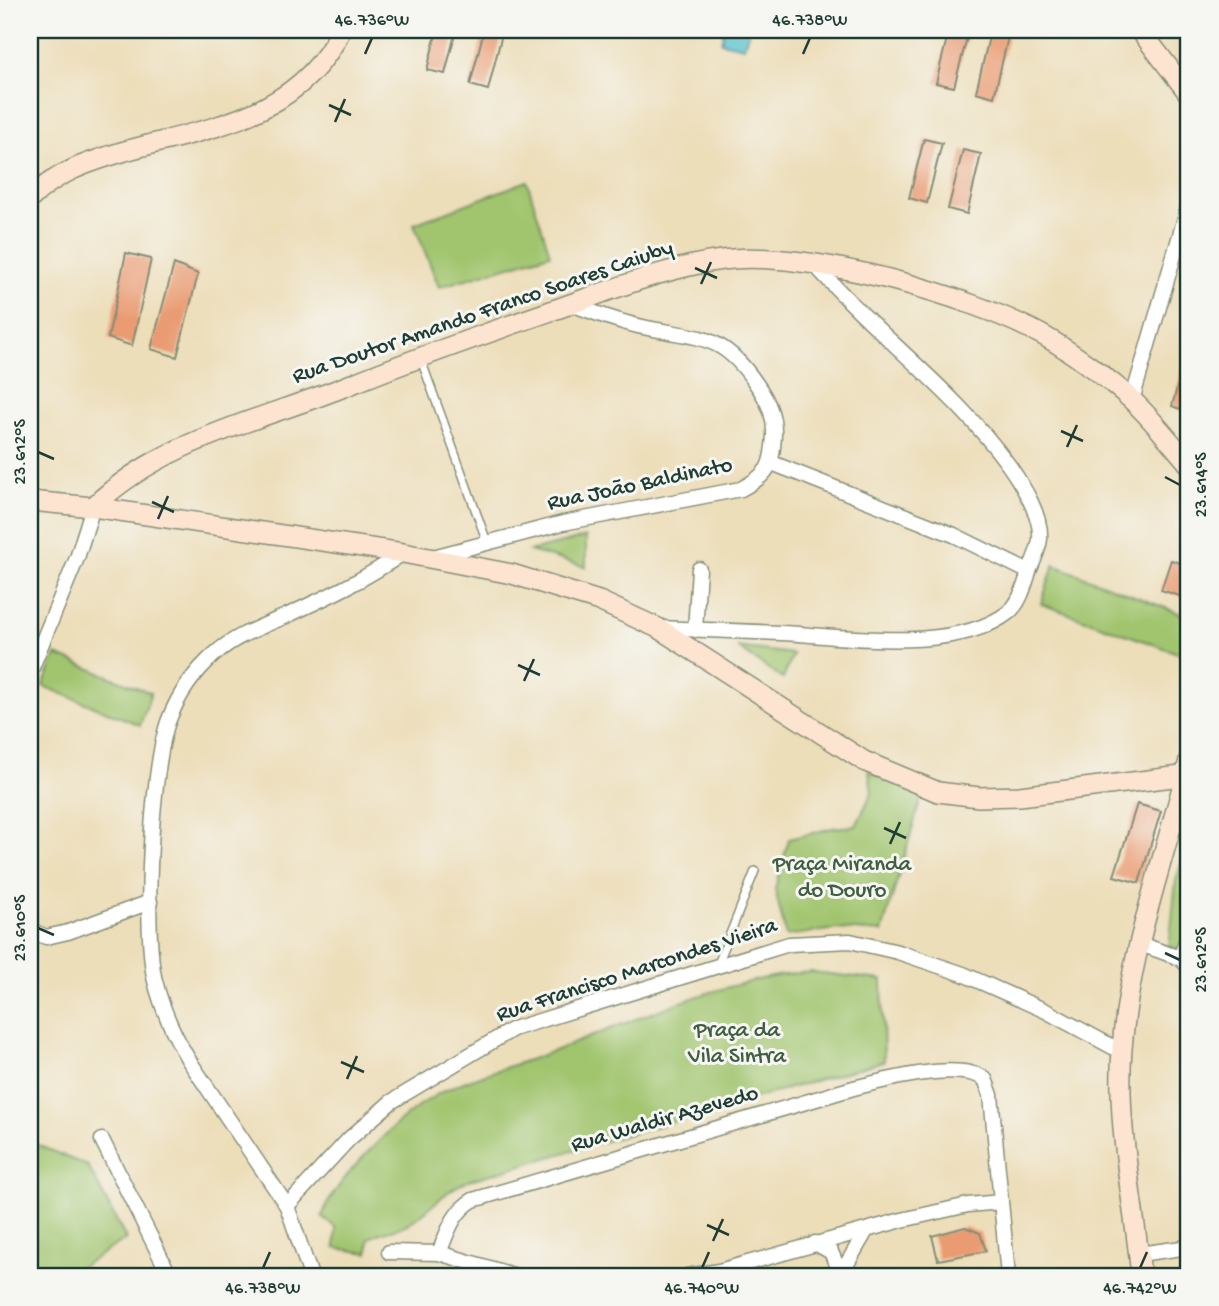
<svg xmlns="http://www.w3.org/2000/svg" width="1219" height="1306" font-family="'Gochi Hand',sans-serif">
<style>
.green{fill:#a1c56e;stroke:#608151;stroke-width:2}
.water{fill:#52bfca;stroke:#387e7f;stroke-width:2}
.building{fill:#ea9b72}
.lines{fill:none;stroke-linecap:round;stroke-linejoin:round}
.lane-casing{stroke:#868e77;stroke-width:10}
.street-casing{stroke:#868e77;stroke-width:17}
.secondary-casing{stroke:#868e77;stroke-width:22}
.lane{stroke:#fff;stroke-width:7}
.street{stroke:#fff;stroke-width:14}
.secondary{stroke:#fde4d1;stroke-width:19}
.ticks{fill:none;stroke:#1f3d34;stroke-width:2.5}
.labels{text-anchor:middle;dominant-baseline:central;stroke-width:6;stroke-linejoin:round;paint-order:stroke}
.street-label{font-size:23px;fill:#1f3d34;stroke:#f6f6f2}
.park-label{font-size:23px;fill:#405f42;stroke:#f6f6f2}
.neatline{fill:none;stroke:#1f3d34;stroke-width:2.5}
.ticks-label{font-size:18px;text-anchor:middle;fill:#1f3d34}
</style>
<rect width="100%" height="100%" fill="#f6f6f2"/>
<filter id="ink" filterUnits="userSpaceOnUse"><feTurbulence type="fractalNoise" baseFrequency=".0143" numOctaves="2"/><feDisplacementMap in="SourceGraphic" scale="14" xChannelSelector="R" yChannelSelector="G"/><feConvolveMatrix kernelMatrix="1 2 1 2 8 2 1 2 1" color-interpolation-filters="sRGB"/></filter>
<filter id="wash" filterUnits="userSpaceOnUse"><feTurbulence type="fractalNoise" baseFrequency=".00686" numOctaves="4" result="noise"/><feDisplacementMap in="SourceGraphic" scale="28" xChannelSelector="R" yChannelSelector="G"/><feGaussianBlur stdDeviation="1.57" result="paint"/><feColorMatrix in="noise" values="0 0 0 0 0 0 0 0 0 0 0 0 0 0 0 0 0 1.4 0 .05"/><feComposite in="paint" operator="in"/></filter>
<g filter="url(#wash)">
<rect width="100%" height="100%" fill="#eddeba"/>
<!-- green -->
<path class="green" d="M527 181 550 254 439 287 414 224Z
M586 537V567L530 551Z
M1054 565 1189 617V657L1041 604Z
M737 647 793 654 783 679Z
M56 655 151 693 140 725 43 686Z
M869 771 922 795 882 932 837 929 786 936 775 889 789 839 832 828 856 826 872 792Z
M1189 836V952L1169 948 1176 881Z
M812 972 882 980 884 1061 470 1180C444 1189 429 1213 405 1225 393 1232 379 1230 369 1239L368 1253 335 1248 336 1228 322 1217C332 1182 398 1119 428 1100 462 1078 505 1069 543 1055 629 1024 719 978 812 972Z
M30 1142 88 1166 126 1239 66 1276 30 1274Z"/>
<!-- water -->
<path class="water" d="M724 30H749L744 47 721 42Z"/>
<g id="blocks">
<!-- building -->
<path class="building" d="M437 30H456L445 74 427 70Z
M484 30H503L488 90 470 85Z
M949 30H969L954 87 936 83Z
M990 33 1008 37 994 97 976 92Z
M924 139 942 143 927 203 909 198Z
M963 150 981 154 967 214 948 209Z
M126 253 151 259 132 346 108 338Z
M174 264 198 274 177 357 151 349Z
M1186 356 1189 357V413L1172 406Z
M1171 560 1189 566V599L1161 590Z
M1137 804 1161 811 1139 883 1114 876Z
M965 1227 980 1233 986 1251 938 1260 932 1236Z"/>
</g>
</g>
<g filter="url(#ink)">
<use href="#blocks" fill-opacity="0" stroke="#868e77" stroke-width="2"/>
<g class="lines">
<defs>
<path id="lane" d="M1185 33 1189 48
M1176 77 1189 67
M420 357 487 542
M718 964 755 871"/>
<path id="street" d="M1132 400 1189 204
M772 463 954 535 1029 572
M433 557 563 523 741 489C769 474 772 467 774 435 775 417 767 399 757 385 722 332 699 339 643 327 618 322 595 313 571 304
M659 628C699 630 740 631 781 633 844 636 956 654 1009 612 1021 602 1025 583 1030 569 1034 560 1039 549 1040 539 1042 516 1023 486 1010 467 955 390 877 336 815 265
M695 630 699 569
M30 672 77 558 93 507
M30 930 46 937 68 932 150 902
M1140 944 1180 958 1189 967
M1180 958 1189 934
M102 1140 170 1276
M287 1206 349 1139 391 1102 513 1029 789 944 850 941 898 952 963 974 1046 1011 1122 1052
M815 1243 831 1252 841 1275
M389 1252 439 1253 516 1276
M439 1253C448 1231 453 1212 473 1200L850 1089C881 1081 957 1060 985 1079L991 1095 1008 1276
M1139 1254 1189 1247
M311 1276 287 1206 188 1059C174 1035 162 1009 155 981 143 932 151 771 168 722 178 695 194 672 216 653 235 636 263 626 286 616 327 597 366 579 403 553
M687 1276 719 1271 902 1220 968 1205 1001 1202
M840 1276 866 1231"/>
<path id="secondary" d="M1140 30 1189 94
M30 199C56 172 89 162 125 151 209 128 300 117 341 30
M30 501 93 507 403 553 512 574 599 601 658 628 864 761 938 792 979 797 1020 796 1189 775
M93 507C163 439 260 421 349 385 420 356 493 331 565 306 617 288 668 267 722 260 806 249 970 295 1044 336 1069 350 1112 381 1133 401 1153 420 1171 443 1189 464
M1141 1276C1134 1202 1116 1124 1122 1049 1129 950 1166 856 1189 760"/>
</defs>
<!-- lane casing -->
<use href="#lane" class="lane-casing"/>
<!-- street casing -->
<use href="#street" class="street-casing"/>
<!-- secondary casing -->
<use href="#secondary" class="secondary-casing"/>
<!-- lane -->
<use href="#lane" class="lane"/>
<!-- street -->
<use href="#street" class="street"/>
<!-- secondary -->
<use href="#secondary" class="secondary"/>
</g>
</g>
<!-- ticks -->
<path class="ticks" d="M365 54 372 38M803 54 810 38M329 105 351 115M335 122 345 99M695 268 717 278M701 284 711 262M1061 431 1083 441M1067 447 1077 425M38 452 54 459M1165 477 1180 485M152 502 174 512M158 519 168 496M518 665 540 675M524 681 534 659M884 828 906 838M890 844 900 822M38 928 54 935M1165 953 1180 960M341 1062 364 1072M347 1079 357 1056M707 1225 729 1235M713 1241 723 1219M263 1268 270 1252M702 1268 709 1252M1140 1268 1147 1252"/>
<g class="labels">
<!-- street labels -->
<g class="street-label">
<text transform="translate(483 313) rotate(-19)">Rua Doutor Amando Franco Soares Caiuby</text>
<text transform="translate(640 485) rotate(-12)">Rua João Baldinato</text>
<text transform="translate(637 971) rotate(-18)">Rua Francisco Marcondes Vieira</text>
<text transform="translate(665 1120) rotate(-16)">Rua Waldir Azevedo</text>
</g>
<!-- park labels -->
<g class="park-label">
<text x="842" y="865">Praça Miranda<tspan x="842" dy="26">do Douro</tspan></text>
<text x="737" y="1031">Praça da<tspan x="737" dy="26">Vila Sintra</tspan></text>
</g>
</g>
<!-- margin -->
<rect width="1219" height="1306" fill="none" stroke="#f6f6f2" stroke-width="77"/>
<rect x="38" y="38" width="1142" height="1230" class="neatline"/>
<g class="ticks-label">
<text x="372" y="25">46.736°W</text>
<text x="810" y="25">46.738°W</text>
<text transform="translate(19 452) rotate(-90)" y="6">23.612°S</text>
<text transform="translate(1200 485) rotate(-90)" y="6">23.614°S</text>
<text transform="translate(19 928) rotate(-90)" y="6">23.610°S</text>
<text transform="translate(1200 960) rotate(-90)" y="6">23.612°S</text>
<text x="263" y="1293">46.738°W</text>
<text x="702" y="1293">46.740°W</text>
<text x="1140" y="1293">46.742°W</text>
</g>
</svg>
